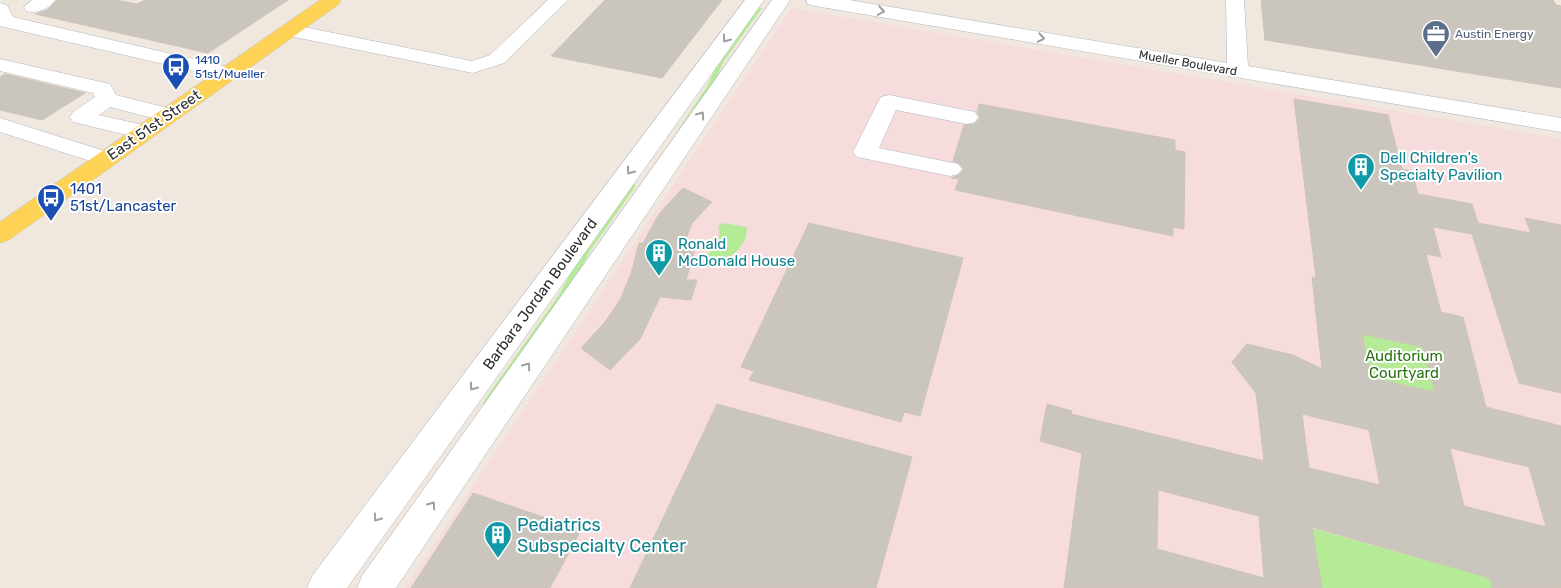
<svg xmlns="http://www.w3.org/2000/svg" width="1561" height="588" font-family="Rubik,sans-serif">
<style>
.medical{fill:#f7dcde}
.green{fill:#b5eb97}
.building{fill:#cbc6bd;stroke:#ccc4b8;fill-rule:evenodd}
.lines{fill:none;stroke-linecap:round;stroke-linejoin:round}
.minor-casing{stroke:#b3b6c2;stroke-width:1}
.major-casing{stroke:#c8c8c8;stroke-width:1}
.minor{fill:#fff;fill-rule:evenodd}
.major{fill:#fed355;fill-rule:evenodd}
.oneway{stroke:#a0a0a0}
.labels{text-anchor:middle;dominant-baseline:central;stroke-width:4;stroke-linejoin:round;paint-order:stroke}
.far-service-label{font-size:12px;fill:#4e5e75;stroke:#fff;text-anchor:start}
.far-transit-label{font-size:12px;fill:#164399;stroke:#fff;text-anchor:start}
.far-street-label{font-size:12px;fill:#2d2d2d;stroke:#fff}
.street-label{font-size:15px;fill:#2d2d2d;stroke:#fff}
.culture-label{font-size:15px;fill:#0d838f;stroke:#fff;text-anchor:start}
.transit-label{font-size:15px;fill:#164399;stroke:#fff;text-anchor:start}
.park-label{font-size:15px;fill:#2a7414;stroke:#fff}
.near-culture-label{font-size:18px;fill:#0d838f;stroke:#fff;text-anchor:start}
</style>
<rect width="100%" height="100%" fill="#f0e8df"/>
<!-- medical -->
<path class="medical" d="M791 8 1561 139V588H405Z"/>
<!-- green -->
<path class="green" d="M759 7 762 8 724 61 715 80 673 137 706 88 718 63Z
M632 184H635V187L590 251 573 283 485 405 483 404 484 401 558 296 584 249Z
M724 223 747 227C748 247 730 258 715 266L709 264 706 255C715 248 722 238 718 226Z
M1362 334 1423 347 1435 392 1371 378Z
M1312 528 1490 578 1492 588H1322Z"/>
<!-- building -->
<path class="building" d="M57 0H116L137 4 145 0H288L208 53 35 14 47 10Z
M605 0H722L662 78 551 56Z
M1261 0H1553L1556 5 1561 6V88L1265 40Z
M5 74 85 93 42 120 0 110V77Z
M1294 99 1388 115 1402 169 1412 171 1418 194 1472 204 1478 223 1531 233 1525 218 1561 225V393L1519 383 1472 234 1433 227 1441 257 1426 254 1441 312 1463 317 1486 407 1561 426V588H1492L1490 578 1312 527 1322 588H1064L1082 453 1040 441 1047 404 1072 411 1071 414 1264 461 1256 393 1232 362 1247 344 1293 355 1322 369 1312 277 1316 278ZM1362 334 1423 347 1435 392 1371 378ZM1302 414 1369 430 1380 485 1309 468ZM1450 448 1529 467 1546 527 1464 506ZM1158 490 1259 516 1264 578 1157 549Z
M979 104 1175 140V150L1185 152 1184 229 1173 227V236L955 190 959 179 951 178 959 175 964 169 959 163 953 161 964 125 975 124 980 118 977 112Z
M683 188 712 202 692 223 683 247 695 249 686 280H697L691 300 660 297 640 339 610 370 581 348 605 322 620 300 631 274 639 243H643L659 214Z
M809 223 963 258 920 416 904 412 901 422 749 380 754 371 741 367Z
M717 404 912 457 876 588H630Z
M473 493 581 530 550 588H411Z"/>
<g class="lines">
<defs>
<path id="minor" d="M32 0H55C49 9 37 14 26 11L24 7Z
M548 0H568L504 63 473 73 289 36 282 34 279 30 282 26 289 24 472 61 490 55Z
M745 0H764L347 588H307L312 576Z
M772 0H790L396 588H357L362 576Z
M806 0H849L1227 63 1226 0H1244L1248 66 1561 118V132L815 6 808 4Z
M0 3 7 5 13 17 228 67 235 69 238 73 235 77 228 79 0 26Z
M0 59 110 84 116 95 176 110 179 115 176 120 168 122 110 107 99 115 152 127 155 132 152 137 144 139 73 122 70 117 73 112 95 97 93 93 0 71Z
M889 95 975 112 978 117 975 122 967 124 896 110 879 148 958 164 962 169 958 174 950 176 857 157 853 152 878 102 881 97Z
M0 118 114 154 118 159 114 164 106 166 0 132Z"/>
<path id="major" d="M320 0H341L339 4 9 240 0 243V222Z"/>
</defs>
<!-- minor casing -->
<use href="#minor" class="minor-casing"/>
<!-- major casing -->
<use href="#major" class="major-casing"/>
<!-- minor -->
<use href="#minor" class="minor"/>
<!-- major -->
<use href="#major" class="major"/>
</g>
<!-- one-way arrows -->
<defs><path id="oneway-chevron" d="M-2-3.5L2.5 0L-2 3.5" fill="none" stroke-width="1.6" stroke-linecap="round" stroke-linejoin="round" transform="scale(1.25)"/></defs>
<g class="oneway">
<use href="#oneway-chevron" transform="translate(881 11) rotate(9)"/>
<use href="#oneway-chevron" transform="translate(1041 38) rotate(10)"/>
<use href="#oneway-chevron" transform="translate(726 39) rotate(126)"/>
<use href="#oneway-chevron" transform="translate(701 115) rotate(-55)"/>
<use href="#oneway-chevron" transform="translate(630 171) rotate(126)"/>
<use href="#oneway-chevron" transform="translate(527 366) rotate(-55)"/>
<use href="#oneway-chevron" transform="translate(473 387) rotate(126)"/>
<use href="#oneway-chevron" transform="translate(432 505) rotate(-55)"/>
<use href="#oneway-chevron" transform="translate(377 518) rotate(126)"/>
</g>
<!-- icons -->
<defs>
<symbol id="office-pin" viewBox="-11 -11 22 30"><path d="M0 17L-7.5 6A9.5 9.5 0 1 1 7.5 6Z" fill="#5c6f8a" stroke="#fff"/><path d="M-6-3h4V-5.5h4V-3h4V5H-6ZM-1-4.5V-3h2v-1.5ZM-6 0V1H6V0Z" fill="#fff"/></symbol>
<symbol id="bus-pin" viewBox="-11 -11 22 30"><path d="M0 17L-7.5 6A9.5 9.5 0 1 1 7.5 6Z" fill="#1a4fb4" stroke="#fff"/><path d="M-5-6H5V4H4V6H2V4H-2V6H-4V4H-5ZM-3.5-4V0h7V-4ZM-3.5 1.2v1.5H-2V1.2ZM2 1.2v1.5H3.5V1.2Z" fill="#fff"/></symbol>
<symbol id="building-pin" viewBox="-11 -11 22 30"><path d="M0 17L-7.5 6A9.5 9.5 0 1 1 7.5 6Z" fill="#0f9aa8" stroke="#fff"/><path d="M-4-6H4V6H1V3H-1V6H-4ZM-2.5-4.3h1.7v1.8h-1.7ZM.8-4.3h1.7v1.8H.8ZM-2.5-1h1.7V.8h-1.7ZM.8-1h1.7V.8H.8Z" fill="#fff"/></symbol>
</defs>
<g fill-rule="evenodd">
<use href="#office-pin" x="1420" y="18" width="32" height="43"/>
<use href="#bus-pin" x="160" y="51" width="32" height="43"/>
<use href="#building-pin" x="1345" y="151" width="32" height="43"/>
<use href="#bus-pin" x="35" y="182" width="32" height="43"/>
<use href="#building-pin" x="643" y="237" width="32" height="43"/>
<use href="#building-pin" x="482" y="519" width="32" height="43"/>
</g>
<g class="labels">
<!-- far-service labels -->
<g class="far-service-label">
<text x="1455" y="34">Austin Energy</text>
</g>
<!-- far-transit labels -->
<g class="far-transit-label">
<text x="195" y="60">1410<tspan x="195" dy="14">51st/Mueller</tspan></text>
</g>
<!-- far-street labels -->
<g class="far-street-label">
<text transform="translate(1188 63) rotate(10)">Mueller Boulevard</text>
</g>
<!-- street labels -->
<g class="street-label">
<text transform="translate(154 125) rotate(-35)">East 51st Street</text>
<text transform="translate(540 294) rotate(-54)">Barbara Jordan Boulevard</text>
</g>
<!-- culture labels -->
<g class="culture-label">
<text x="1380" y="158">Dell Children's<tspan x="1380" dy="17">Specialty Pavilion</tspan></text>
<text x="678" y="244">Ronald<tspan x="678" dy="17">McDonald House</tspan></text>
</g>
<!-- transit labels -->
<g class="transit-label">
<text x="70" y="189">1401<tspan x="70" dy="17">51st/Lancaster</tspan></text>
</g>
<!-- park labels -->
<g class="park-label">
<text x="1404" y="356">Auditorium<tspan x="1404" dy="17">Courtyard</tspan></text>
</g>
<!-- near-culture labels -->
<g class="near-culture-label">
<text x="517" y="525">Pediatrics<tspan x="517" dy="21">Subspecialty Center</tspan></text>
</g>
</g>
</svg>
